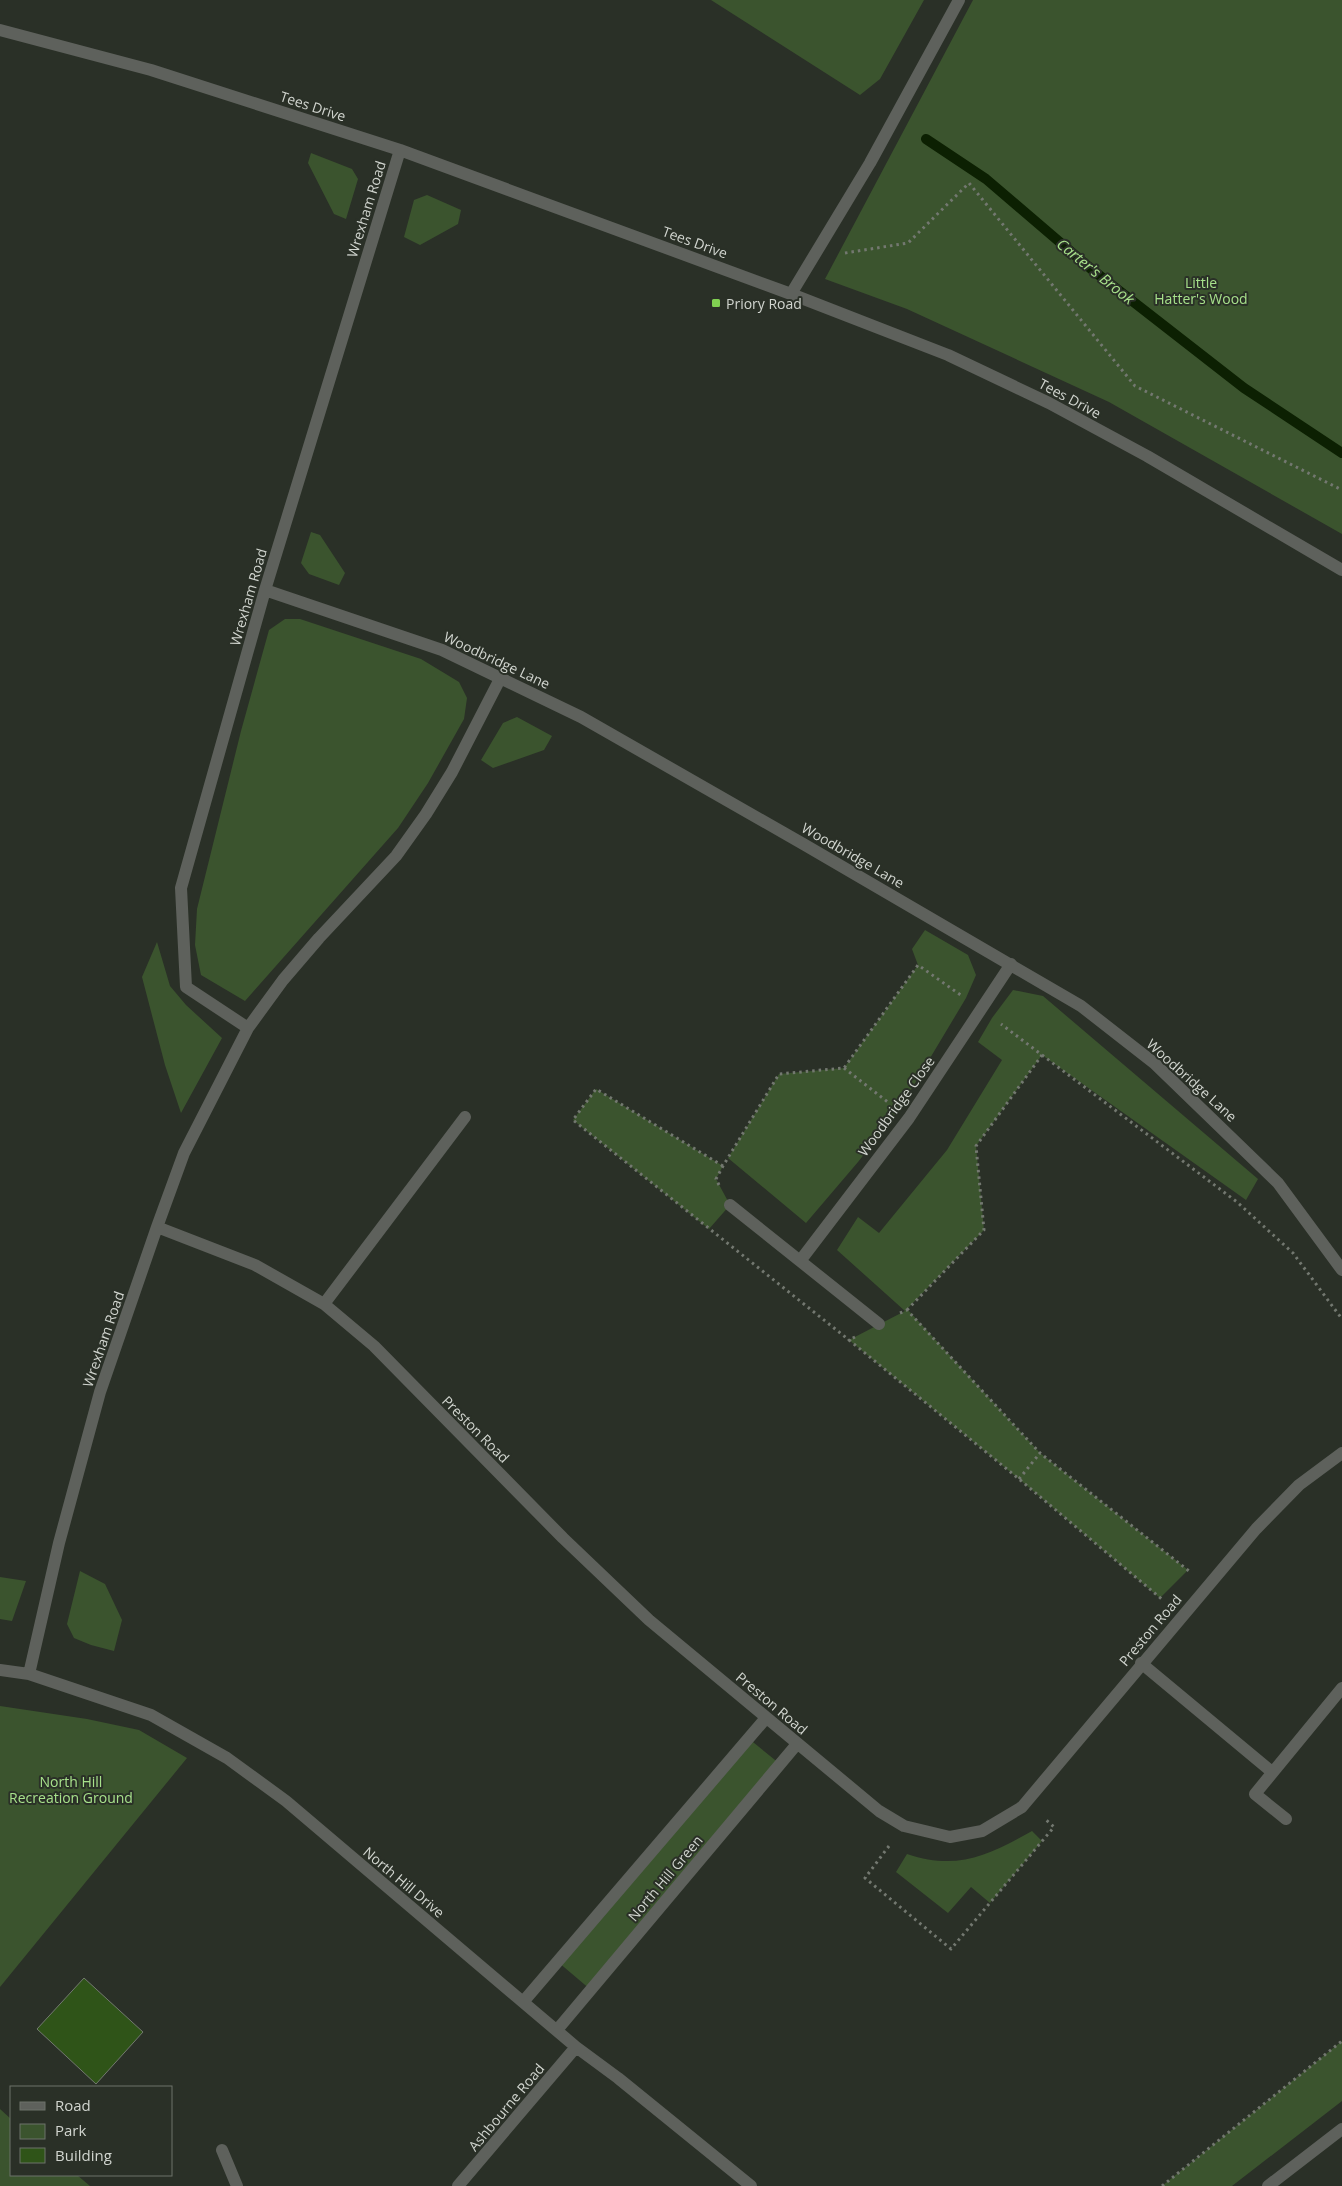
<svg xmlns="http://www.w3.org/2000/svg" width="1342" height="2186" font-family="'Open Sans',sans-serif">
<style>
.green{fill:#3b542e}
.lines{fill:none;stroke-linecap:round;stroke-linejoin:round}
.stream{stroke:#0c2002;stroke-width:10}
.building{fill:#2f5418;stroke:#72796f}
.path{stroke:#737870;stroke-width:3;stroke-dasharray:2.5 4;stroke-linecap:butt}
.minor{stroke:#5e615c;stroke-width:12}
.poi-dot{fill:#80d051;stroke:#2a3027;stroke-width:2}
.labels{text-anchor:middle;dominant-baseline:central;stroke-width:4;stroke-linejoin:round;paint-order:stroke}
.street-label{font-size:14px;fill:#d1d5cf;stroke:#2a3027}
.park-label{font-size:14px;fill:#a7e18b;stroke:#2a3027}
.poi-label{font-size:14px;fill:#d1d5cf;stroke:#2a3027;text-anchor:start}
.water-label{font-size:15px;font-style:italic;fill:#a8e18b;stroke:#2a3027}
</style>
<rect width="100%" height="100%" fill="#2a3027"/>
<!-- green -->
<path class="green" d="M711 0H924L880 79 860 95Z
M973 0H1342V534L1109 402 907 309 825 279Z
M311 153 352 169 358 179 346 219 334 214 308 163Z
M427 195 461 210 458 224 420 245 404 237 414 200Z
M311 532 320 535 345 573 339 585 309 574 301 563Z
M285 619H300L421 659 459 682 467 698 464 719 428 783 398 828 245 1001 201 975 195 945 197 909 241 731 269 630Z
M517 717 552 736 544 750 493 768 481 760 503 723Z
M925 930 968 955 976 975 966 998 899 1110 858 1162 806 1223 728 1158 779 1074 844 1068 918 965 912 949Z
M157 942 170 986 186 1005 222 1038 181 1113 165 1065 142 977Z
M1013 990 1043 996 1258 1179 1246 1200 1042 1055 976 1146 984 1230 907 1309 1040 1453 1188 1570 1160 1598 1019 1479 849 1340 905 1311 837 1250 858 1217 879 1233 947 1150 1002 1060 978 1042 992 1018Z
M596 1089 723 1166 716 1179 730 1205 709 1229 573 1120Z
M80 1571 105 1584 122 1620 114 1651 91 1645 74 1638 67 1624Z
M0 1577 26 1581 12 1621 0 1619Z
M0 1706 87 1719 139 1730 187 1758 0 1987Z
M748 1738 780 1764 591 1990 558 1962Z
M1032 1831 1042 1841 990 1903 971 1887 948 1913 896 1872 907 1854C958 1871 989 1855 1032 1831Z
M1342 2041V2101L1232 2186H1162Z
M0 2109 11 2119V2175H77L90 2186H0Z"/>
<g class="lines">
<!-- stream -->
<path class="stream" d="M926 139 986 179 1090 268 1244 388 1342 453"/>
</g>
<!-- building -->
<path class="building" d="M84 1978 143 2032 96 2084 37 2029Z"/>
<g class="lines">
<!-- path -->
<path class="path" d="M845 253 908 243 969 183 1135 386 1342 490
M1042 1055 1237 1202 1293 1253 1342 1319
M844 1068 889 1103
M723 1166 596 1089 573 1120 849 1340
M719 1185 716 1179 723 1166 779 1074 844 1068 918 965 962 996
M907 1310 984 1230 976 1146 1042 1055 1001 1024
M900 1313 907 1310 1040 1453 1189 1571
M855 1337 849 1340 1019 1479 1164 1601
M1019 1479 1040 1453
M889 1846 865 1878 951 1949 1054 1827 1045 1819
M1162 2186 1342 2041"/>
<!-- minor -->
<path class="minor" d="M0 30 151 70 400 150 791 294 948 355 1049 403 1147 456 1342 570
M791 294 870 163 959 0
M265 590 442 650 581 717 805 845 1081 1006 1154 1063 1278 1183 1342 1270
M248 1028 186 987 181 888 265 590 400 150
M730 1205 879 1324
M157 1227 255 1265 324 1304 374 1346 563 1538 649 1620 879 1811 904 1826 950 1837 982 1831 1022 1807 1256 1529 1299 1485 1342 1453
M800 1261 909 1118 1011 964
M324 1304 465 1117
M1141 1663 1272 1772
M0 1670 29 1674 151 1715 227 1758 286 1801 576 2047 618 2078 751 2186
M29 1674 59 1543 100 1392 157 1227 184 1153 248 1028 283 980 319 938 396 856 426 814 452 772 501 677
M1286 1819 1255 1794 1342 1688
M523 2002 766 1718
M557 2030 797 1744
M222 2150 237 2186
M458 2186 576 2047
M1268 2186 1342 2129"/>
</g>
<!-- markers -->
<rect class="poi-dot" x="711" y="298" width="10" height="10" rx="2.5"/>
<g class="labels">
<!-- street labels -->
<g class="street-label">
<text transform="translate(313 106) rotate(18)">Tees Drive</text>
<text transform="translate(366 209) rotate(-73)">Wrexham Road</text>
<text transform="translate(695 242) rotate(20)">Tees Drive</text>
<text transform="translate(1070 398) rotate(28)">Tees Drive</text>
<text transform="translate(248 597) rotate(-74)">Wrexham Road</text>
<text transform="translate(497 660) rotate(25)">Woodbridge Lane</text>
<text transform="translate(853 855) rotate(30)">Woodbridge Lane</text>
<text transform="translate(1192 1080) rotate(42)">Woodbridge Lane</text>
<text transform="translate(896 1106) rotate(-54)">Woodbridge Close</text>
<text transform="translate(103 1339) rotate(-71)">Wrexham Road</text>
<text transform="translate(476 1429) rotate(45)">Preston Road</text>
<text transform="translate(1150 1630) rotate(-50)">Preston Road</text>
<text transform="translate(772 1703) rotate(40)">Preston Road</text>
<text transform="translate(665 1878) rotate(-50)">North Hill Green</text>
<text transform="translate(404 1882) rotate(40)">North Hill Drive</text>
<text transform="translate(506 2107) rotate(-50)">Ashbourne Road</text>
</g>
<!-- park labels -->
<g class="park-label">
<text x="1201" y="282">Little<tspan x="1201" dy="16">Hatter's Wood</tspan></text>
<text x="71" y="1781">North Hill<tspan x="71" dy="16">Recreation Ground</tspan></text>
</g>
<!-- poi labels -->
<g class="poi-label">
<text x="726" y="303">Priory Road</text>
</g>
<!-- water labels -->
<g class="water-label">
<text transform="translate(1096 271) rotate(39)">Carter's Brook</text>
</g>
</g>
<!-- legend -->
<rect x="10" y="2086" width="162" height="90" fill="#2a3027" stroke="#6d726a"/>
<rect x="20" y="2102" width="25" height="8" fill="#5e615c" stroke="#6d726a"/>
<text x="55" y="2111" font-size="15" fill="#d1d5cf">Road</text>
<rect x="20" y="2124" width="25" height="15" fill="#3b542e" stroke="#6d726a"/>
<text x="55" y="2136" font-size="15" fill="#d1d5cf">Park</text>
<rect x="20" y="2148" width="25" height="15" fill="#2f5418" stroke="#6d726a"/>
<text x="55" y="2161" font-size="15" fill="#d1d5cf">Building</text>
</svg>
